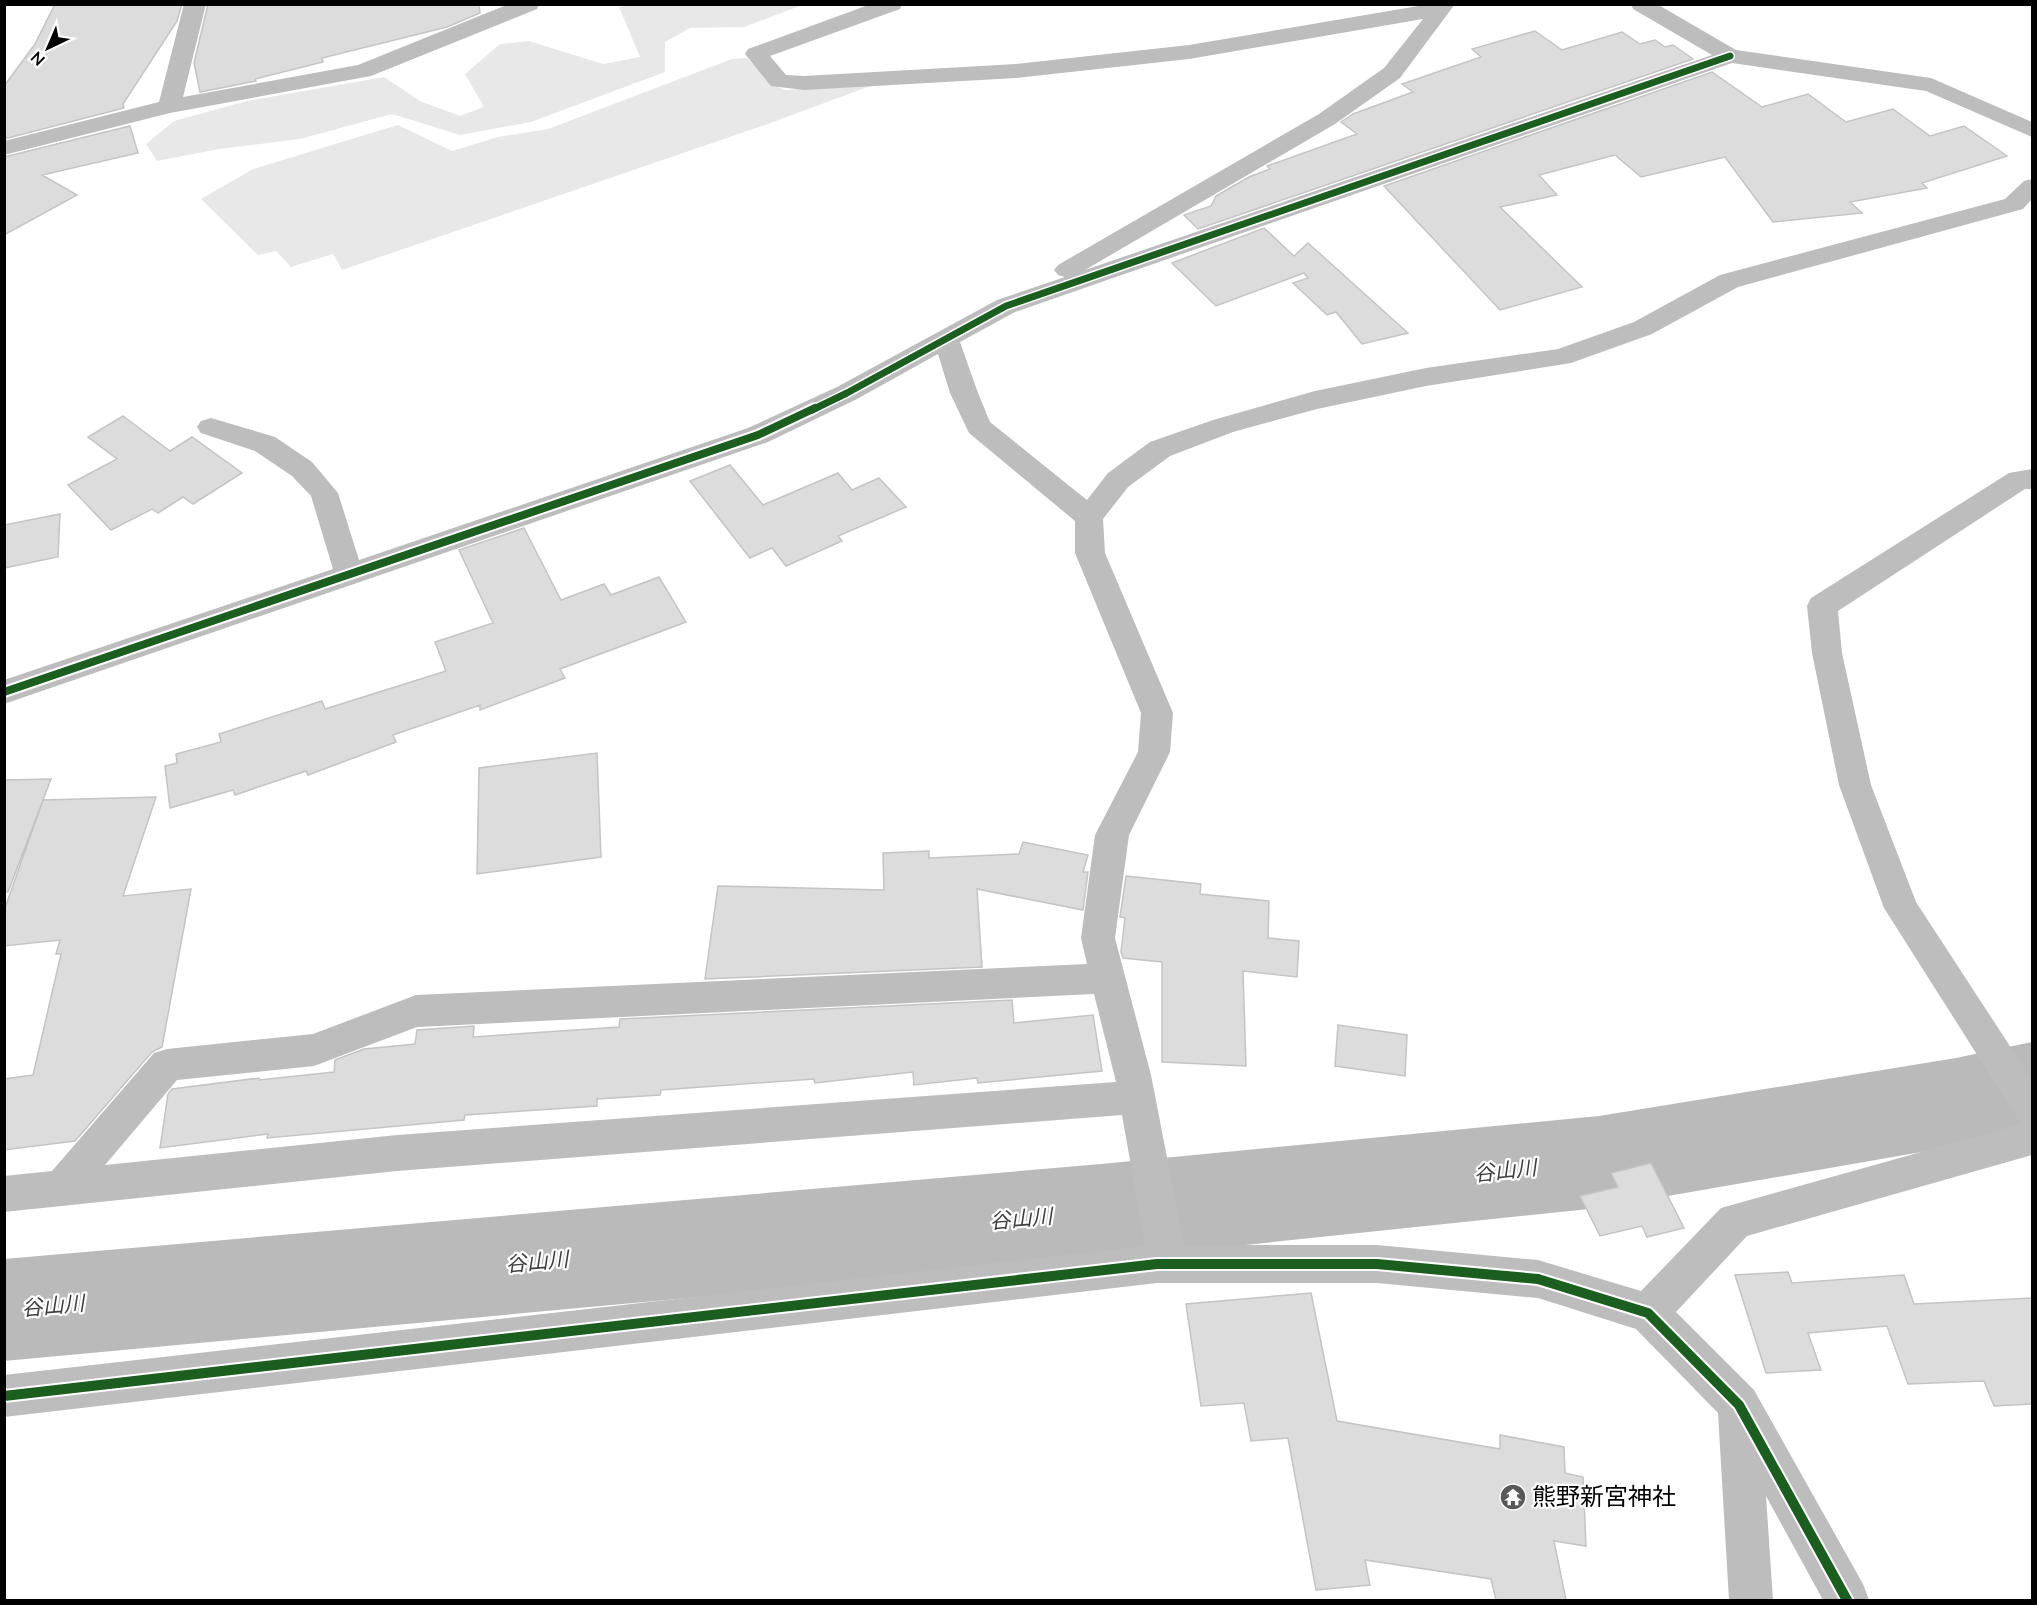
<svg xmlns="http://www.w3.org/2000/svg" width="2037" height="1605" font-family="'Nunito Sans','Noto Sans JP',sans-serif">
<style>
.green{fill:#e8e8e8}
.lines{fill:none;stroke-linecap:round;stroke-linejoin:round}
.river{fill:#bababa;fill-rule:evenodd}
.building{fill:#dcdcdc;stroke:#c4c4c4;stroke-width:1.5}
.minor{fill:#bdbdbd;fill-rule:evenodd}
.cycleway-far2-casing{stroke:#fff;stroke-width:10}
.cycleway-far1-casing{stroke:#fff;stroke-width:12}
.cycleway-casing{stroke:#fff;stroke-width:14}
.cycleway-far2{stroke:#1b5e20;stroke-width:7}
.cycleway-far1{stroke:#1b5e20;stroke-width:8}
.cycleway{stroke:#1b5e20;stroke-width:10}
.labels{text-anchor:middle;dominant-baseline:central;stroke-width:4.5;stroke-linejoin:round;paint-order:stroke}
.water-label{font-size:21px;font-style:italic;fill:#3e3e3e;stroke:#fff}
.near-poi-label{font-size:24px;fill:#000;stroke:#fff;text-anchor:start}
</style>
<rect width="100%" height="100%" fill="#fff"/>
<!-- green -->
<path class="green" d="M625 5H802L744 27 690 28 665 42V72L531 122 460 135 392 114 300 139 219 149 157 161 146 144 174 121 247 101 384 77 420 101 460 116 484 107 465 74 500 44 529 41 603 64 640 57 619 7Z
M747 58 770 82 784 90 873 85 765 125 342 270 333 254 291 267 276 251 258 255 201 199 253 169 398 125 452 151 498 137 548 129 732 59Z"/>
<g class="lines">
<!-- river -->
<path class="river" d="M2032 1042V1128L1956 1146 1599 1208 1101 1260 4 1361V1259L1101 1164 1599 1116 1956 1058Z"/>
</g>
<!-- building -->
<path class="building" d="M55 4H182L177 21 123 104 124 108 4 139V86L35 44Z
M208 4H479L480 13 447 27 322 58 323 62 255 79 256 81 200 92 194 63Z
M1535 31 1562 50 1622 32 1640 44 1655 40 1665 47 1673 45 1693 59 1198 229 1184 215 1211 206 1216 196 1249 177 1270 169 1267 166 1357 134 1341 122 1353 114 1413 92 1402 84 1481 57 1472 49Z
M1712 72 1762 107 1808 94 1846 122 1893 109 1930 136 1964 126 2007 156 1922 183 1927 188 1850 202 1862 213 1773 222 1725 157 1641 177 1615 155 1539 175 1557 195 1500 207 1582 287 1500 310 1384 186Z
M130 126 138 153 42 175 77 195 4 235V157Z
M1264 228 1294 256 1308 243 1408 333 1362 344 1336 312 1327 315 1293 283 1308 278 1304 273 1216 306 1172 263Z
M123 416 170 451 192 437 242 473 193 504 183 497 158 513 152 509 111 530 68 485 117 459 88 437Z
M730 465 763 505 838 473 852 490 879 478 906 507 838 536 842 541 786 566 772 548 750 558 690 481Z
M60 514 58 557 4 568V525Z
M524 528 561 600 604 584 611 595 659 577 686 622 560 669 565 678 480 710V705L393 735 396 742 308 775 306 771 235 795 233 790 170 808 165 766 177 763 176 754 221 742 219 734 322 701 325 709 446 671 435 642 493 623 459 550Z
M597 753 601 857 477 874 479 768Z
M51 779 8 892 4 891V780Z
M156 797 123 896 191 889 162 1047 152 1052 75 1141 4 1150V1079L33 1075 61 954H56L60 940 4 946V911L43 800Z
M1023 842 1088 855 1083 872H1088L1083 910 977 889 982 967 705 979 718 886 884 890 883 853 929 851V858L1019 854Z
M1126 876 1201 884 1200 894 1269 901 1268 938 1299 941 1297 977 1243 971 1246 1066 1162 1062V962L1123 958 1121 952 1125 918 1120 917Z
M1012 1000 1014 1023 1093 1015 1102 1071 978 1083 977 1078 914 1085 913 1072 815 1083 814 1079 661 1090 660 1095 597 1099V1106L465 1115 464 1120 267 1138 268 1134 160 1148 168 1094 172 1089 259 1078V1080L334 1072 335 1060 364 1049 415 1044 417 1030 474 1026 473 1037 619 1027 620 1019Z
M1338 1025 1407 1035 1405 1076 1335 1066Z
M1651 1163 1684 1228 1647 1237 1642 1226 1600 1236 1580 1196 1618 1187 1611 1173Z
M1788 1272 1792 1283 1904 1275 1914 1304 2032 1298V1404L1994 1406 1984 1381 1908 1384 1887 1326 1808 1333 1821 1370 1766 1373 1735 1275Z
M1311 1293 1337 1421 1500 1449V1435L1564 1447 1565 1473 1583 1477 1586 1546 1554 1541 1566 1600H1496L1491 1579 1365 1560 1370 1585 1316 1590 1288 1438 1251 1441 1244 1403 1201 1406 1186 1304Z"/>
<g class="lines">
<!-- minor -->
<path class="minor" d="M184 4H206L183 97 358 65 509 4H539L537 9 371 76 170 113 4 155V141L159 102Z
M871 4H902L900 9 770 56 786 75 804 76 1016 64 1189 45 1430 4H1455L1400 78 1335 124 1085 270 1712 55 1633 9 1631 4H1657L1736 50 1931 78 2032 122V137L1926 91 1732 63 1015 312 960 342 978 393 990 422 1087 500 1108 473 1150 442 1213 420 1315 391 1426 368 1558 349 1634 322 1720 275 2005 199 2024 181 2032 179V199L2023 209 1738 287 1652 334 1571 363 1426 386 1317 409 1233 432 1170 456 1128 487 1103 519 1105 553 1173 713 1170 752 1129 835 1115 938 1151 1075 1184 1245H1377L1538 1260 1641 1291 1721 1208 2021 1124 1884 908 1839 785 1812 653 1807 606 1811 598 2009 473 2032 469V489H2025L1838 611 1842 653 1871 785 1916 902 2032 1080V1155L1747 1236 1676 1312 1754 1390 1863 1584 1869 1600H1823L1766 1496 1773 1600H1729L1718 1413 1636 1329 1538 1298 1377 1283H1157L4 1417V1375L1145 1246 1122 1115 397 1171 4 1212V1176L52 1171 154 1053 167 1049 313 1034 416 995 1087 964 1081 938 1095 835 1138 752 1141 713 1075 553V521L969 433 950 393 938 354 857 399 768 442 4 704V680L333 569 311 496 292 476 255 451 201 433 197 427 201 421 211 418 275 437 312 462 338 493 359 560 748 428 837 387 997 300 1065 277 1058 275 1054 270 1058 265 1319 114 1384 68 1423 19 1189 59 1016 78 804 90 771 86 745 54 748 49ZM1094 994 1116 1082 397 1135 105 1165 177 1080 314 1066 417 1027Z"/>
<defs>
<path id="cycleway-far2" d="M812 410 847 393 1006 306 1730 56"/>
<path id="cycleway-far1" d="M4 692 758 435 815 408"/>
<path id="cycleway" d="M4 1396 1157 1264H1377L1538 1279 1648 1313 1739 1405 1847 1600"/>
</defs>
<!-- cycleway-far2 casing -->
<use href="#cycleway-far2" class="cycleway-far2-casing"/>
<!-- cycleway-far1 casing -->
<use href="#cycleway-far1" class="cycleway-far1-casing"/>
<!-- cycleway casing -->
<use href="#cycleway" class="cycleway-casing"/>
<!-- cycleway-far2 -->
<use href="#cycleway-far2" class="cycleway-far2"/>
<!-- cycleway-far1 -->
<use href="#cycleway-far1" class="cycleway-far1"/>
<!-- cycleway -->
<use href="#cycleway" class="cycleway"/>
</g>
<!-- icons -->
<defs>
<symbol id="temple-disc" viewBox="-11 -11 22 22"><circle r="9.5" fill="#595959" stroke="#fff"/><path d="M0-6L5-2H3V0L6.5 2.5H4V6H1.5V3h-3V6H-4V2.5H-6.5L-3 0V-2H-5Z" fill="#fff"/></symbol>
</defs>
<g fill-rule="evenodd">
<use href="#temple-disc" x="1498" y="1482" width="30" height="30"/>
</g>
<g class="labels">
<!-- water labels -->
<g class="water-label">
<text transform="translate(1505 1171) rotate(-6)">谷山川</text>
<text transform="translate(1021 1219) rotate(-5)">谷山川</text>
<text transform="translate(537 1262) rotate(-5)">谷山川</text>
<text transform="translate(53 1306) rotate(-5)">谷山川</text>
</g>
<!-- near-poi labels -->
<g class="near-poi-label">
<text x="1532" y="1497">熊野新宮神社</text>
</g>
</g>
<!-- border -->
<rect width="2037" height="1605" fill="none" stroke="#000000" stroke-width="12"/>
<!-- north arrow -->
<g transform="translate(48 48) rotate(224)" stroke="#ffffff" stroke-width="4.5" paint-order="stroke">
<path d="M0-4.5L10 22L0 15L-10 22Z" fill="#000000"/>
<text y="-9" font-size="16" font-weight="bold" text-anchor="middle" fill="#000000">N</text>
</g>
</svg>
